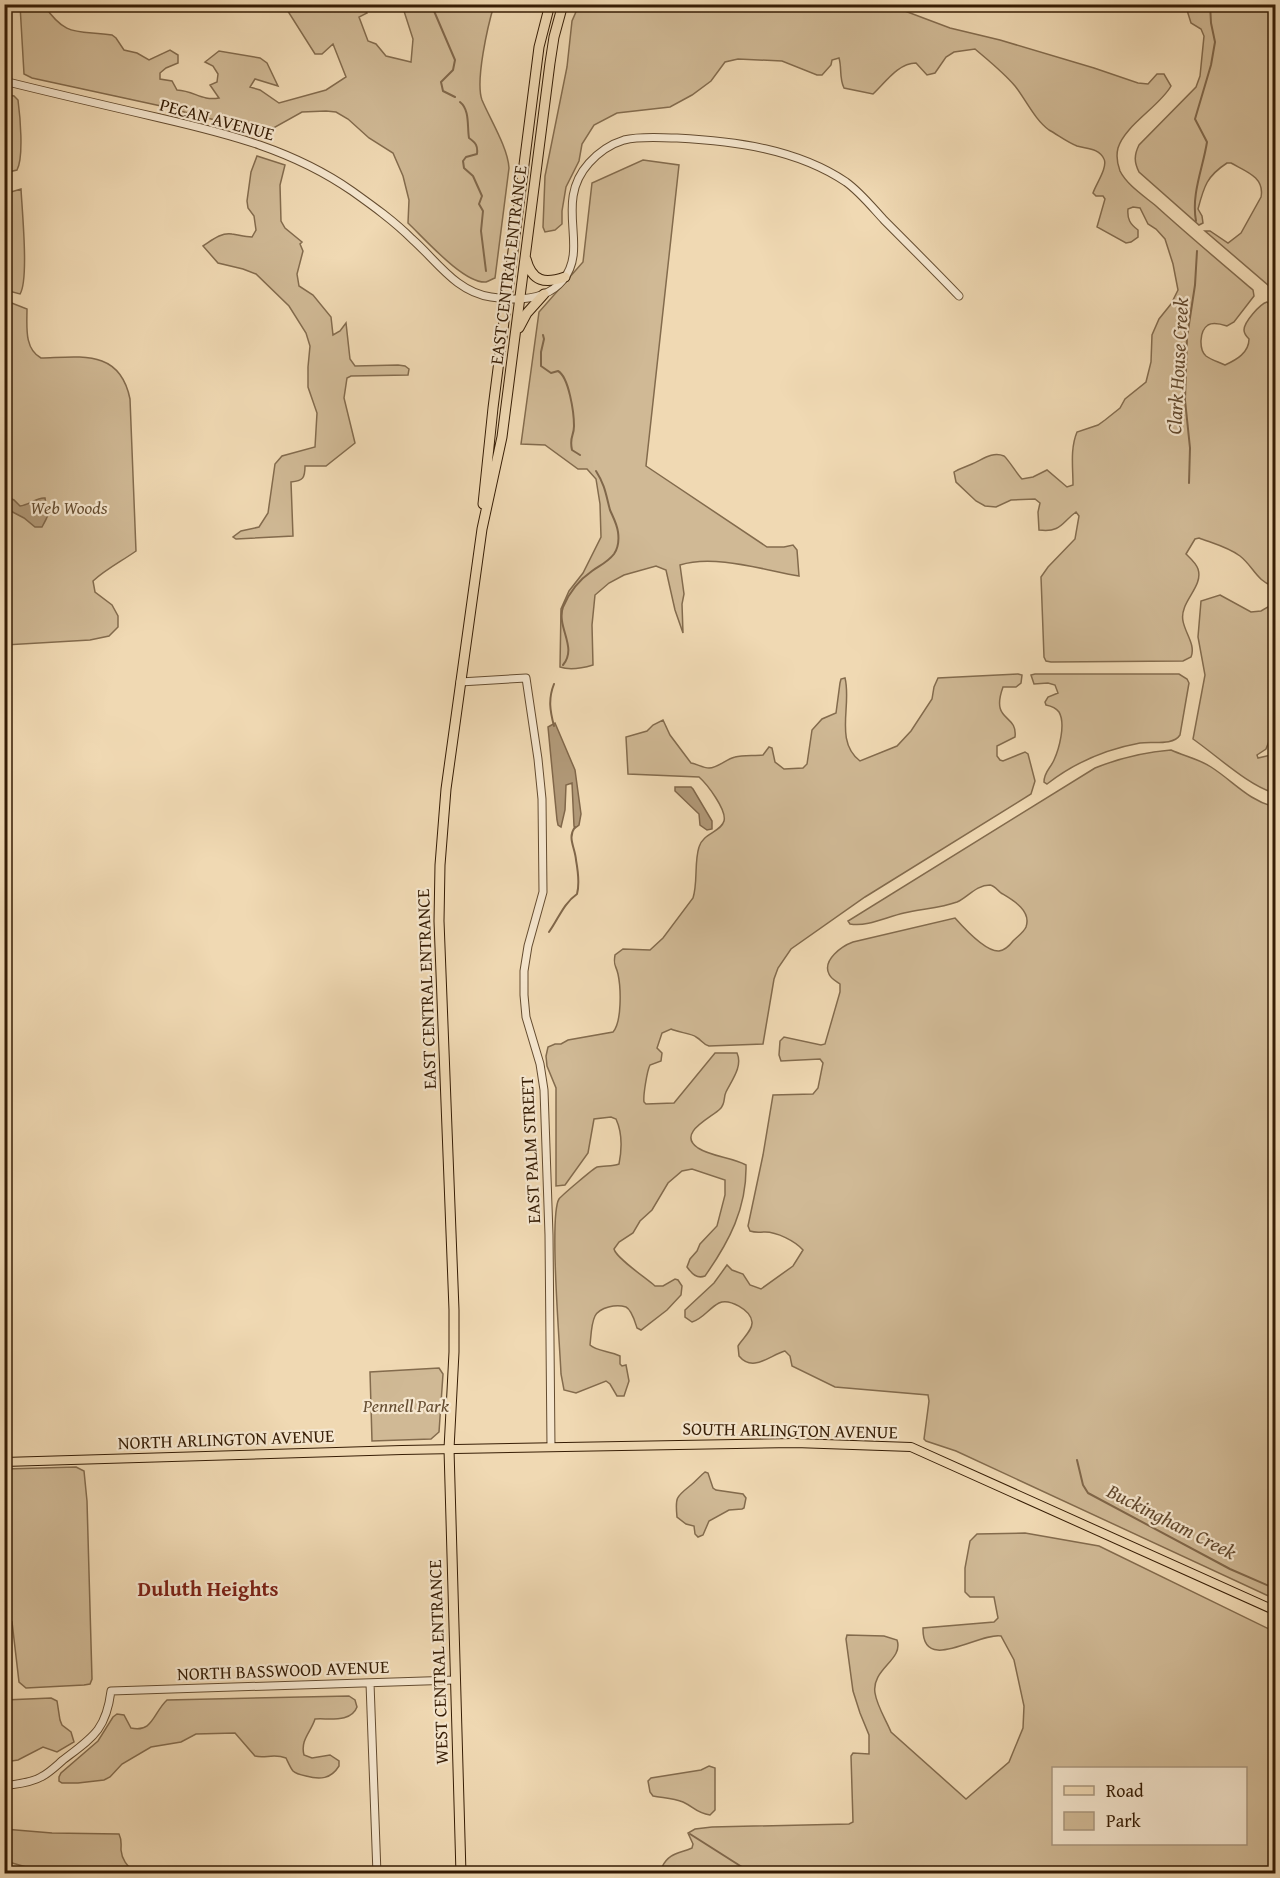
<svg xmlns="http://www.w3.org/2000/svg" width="1280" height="1878" font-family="'Gentium Book Plus',serif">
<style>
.green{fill:#d0b995;stroke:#836b4d;stroke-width:1.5;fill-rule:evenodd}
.water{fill:#b19978;stroke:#80674a;stroke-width:1.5}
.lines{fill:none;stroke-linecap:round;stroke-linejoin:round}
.stream{stroke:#80674a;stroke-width:2}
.minor-casing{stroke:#644c30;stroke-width:9}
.major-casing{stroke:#361d05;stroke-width:10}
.highway-casing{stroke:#361d05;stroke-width:11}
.minor{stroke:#f5e6ce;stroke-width:7}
.major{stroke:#f0d9b3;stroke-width:8}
.highway{stroke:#f0d9b3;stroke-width:9}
.labels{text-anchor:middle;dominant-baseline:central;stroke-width:4.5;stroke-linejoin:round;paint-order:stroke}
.street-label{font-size:18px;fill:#361d05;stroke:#f5e6ce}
.park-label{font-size:18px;font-style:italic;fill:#644c30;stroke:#f5e6ce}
.water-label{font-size:20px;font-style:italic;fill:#61482d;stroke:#f5e6ce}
.quarter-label{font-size:21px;font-weight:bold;fill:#7a1f14;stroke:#f5e6ce}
</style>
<rect width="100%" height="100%" fill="#f0d9b3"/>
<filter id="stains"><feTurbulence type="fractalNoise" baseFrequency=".00333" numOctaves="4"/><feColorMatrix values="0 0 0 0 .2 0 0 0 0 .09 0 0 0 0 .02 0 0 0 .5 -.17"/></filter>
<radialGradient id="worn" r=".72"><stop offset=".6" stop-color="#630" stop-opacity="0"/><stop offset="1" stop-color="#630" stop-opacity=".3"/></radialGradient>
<!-- green -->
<path class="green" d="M20 5H44C66 38 77 30 112 35L116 38 124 50 137 53 149 60 170 50 178 55V63L166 68 160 73V79L172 81 177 90C195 91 201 101 219 98L210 85 217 82 218 74 213 66 205 62 219 51 260 58 267 63 278 86 255 79 250 87 260 90 279 103 326 90 346 77 333 44 322 54H315L284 5H361L367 13 359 17 368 41 376 44 386 56 411 62 413 39 403 8 404 5H494C488 25 475 81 482 100 490 119 508 148 509 168L495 278C492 279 489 281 486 282 464 284 424 238 408 223L409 200 403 176 393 153 369 138 348 119 336 112 326 111 302 112 261 135 238 126 161 106 32 78 24 74Z
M579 5H889L950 28 1000 40 1094 68 1138 83 1148 84 1157 74H1164L1171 86C1160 106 1125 125 1118 148 1116 156 1117 163 1120 171 1127 185 1144 196 1156 206 1188 235 1220 262 1253 290L1254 296 1234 322 1227 326C1221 324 1213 322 1208 325 1199 331 1199 350 1206 356 1211 360 1219 362 1225 365 1236 360 1249 353 1249 339 1246 336 1244 334 1244 330 1244 322 1260 304 1267 302L1275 309V587C1256 581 1254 567 1240 556 1228 547 1212 543 1199 538L1195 539 1186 554C1190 558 1196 563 1198 569 1204 587 1179 602 1183 621 1185 633 1196 645 1191 657L1183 661 1051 662 1046 661 1044 657 1041 577 1048 567 1075 539 1079 516 1076 512C1062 522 1061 533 1039 530L1038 512 1040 503 1035 499 1011 500 996 507 985 506 976 501 956 482 954 472C960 468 966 467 972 464 982 460 992 451 1004 456 1008 459 1017 474 1022 479L1033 477 1047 470 1067 487 1073 485C1073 467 1070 449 1077 432L1098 425 1105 420 1120 408 1125 399 1146 382 1151 362 1152 335 1159 319 1171 304 1178 290 1173 264 1165 239 1156 229 1148 224 1140 208 1133 207 1128 209C1127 219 1130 224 1138 230V237L1131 242 1126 243 1097 227 1105 199 1103 196H1096L1093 193C1096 184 1108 167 1104 159 1099 148 1087 149 1077 146 1067 142 1058 135 1049 130 1035 120 1026 100 1015 86 1003 72 989 61 975 49L954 52 946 57 935 73 927 75 916 63C898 63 885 83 873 94L844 88C839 78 842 68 839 58L832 60 831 65 822 75H817L782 61 738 59 725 62 711 81 692 95 670 107 617 113 594 125 582 144 579 161 566 187 562 211V224L555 230 545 232 543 227 545 176 567 67 572 21Z
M1170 5H1275V291L1205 231H1210L1228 243 1241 233 1261 197C1265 177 1245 171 1231 163H1227C1207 176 1204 186 1198 209L1202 216 1203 223 1199 225 1139 172C1134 162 1134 155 1139 145L1196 87 1200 76 1204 36 1201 29 1191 23 1186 7H1173Z
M4 94 14 96 18 100C20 115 24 157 17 170L4 173Z
M257 156 285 165 280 185 281 221 285 228 302 242 300 244 303 251 297 274 299 286 313 295 331 317 333 335 340 331 346 323 350 359 355 366 398 365 405 366 409 369 408 375 351 376 347 378 344 398 355 443 326 466H305C305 478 303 481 291 482L293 536 236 539 233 537 241 531 259 527 268 513 275 464 282 456 315 447 317 413 308 387V367L310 346 306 333 289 306 256 274 243 269 218 263 203 246C211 241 221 232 232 234 239 235 245 237 252 237L256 230 254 216 248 208 247 201 251 172Z
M643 160 679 165 646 466 767 547H784L793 545 797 550 799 576C764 570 714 554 680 565L684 594 682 604 683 633 675 610 666 570 656 566 624 575 609 583 595 595 592 625 593 665C583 668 571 671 560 667L561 609 569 591 583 573 601 537 600 504 596 479 587 469H578L545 445 521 444 539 312 583 262 592 183Z
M21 189C22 210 29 280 20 294L5 290 4 194Z
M4 300 27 309C27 326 24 349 41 358 81 357 120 349 130 399L136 551C122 561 106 569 93 581L95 592 112 605 118 616V627L109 636 90 640 5 645Z
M1220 595 1251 612 1261 611 1275 603V734L1271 736 1266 749 1257 755 1258 758 1275 754V793C1250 787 1216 755 1193 739L1205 675 1198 637 1201 601Z
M1018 674 1022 675 1021 683 1016 687H1003C990 723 1018 713 1015 737L997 746V756L1000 760 1003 761 1025 752 1028 754 1035 781 1031 794 865 897 791 949 778 968 774 979 763 1044 709 1046C702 1044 702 1040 696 1037 693 1034 677 1032 671 1029L662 1033 657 1048 662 1053 661 1061 650 1065C647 1071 643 1096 644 1102L646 1104 674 1103 715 1053H737C743 1066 732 1080 726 1092 723 1098 726 1103 720 1109 711 1118 676 1133 698 1148 712 1157 732 1157 746 1165 747 1208 729 1242 705 1276 697 1279 692 1274 687 1267L690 1259 697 1251 700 1244 717 1226 725 1195V1180L692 1169 682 1171 668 1183 652 1210 640 1221 633 1233 619 1242 614 1249C616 1258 646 1278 655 1286H663L675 1279 678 1280 682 1286 681 1295 667 1310 641 1330 637 1328C635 1322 632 1310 626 1307 616 1304 600 1307 595 1316 591 1324 591 1337 590 1345 596 1351 610 1351 620 1356V1364L622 1366 626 1365 629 1381 624 1396H617L610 1384 606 1381 576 1393 564 1390 561 1374C560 1347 549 1215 559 1199 561 1196 594 1168 597 1167 604 1165 612 1167 619 1164 622 1149 622 1132 616 1119L611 1117 594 1119 588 1153 565 1185 556 1186V1088L547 1066 546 1056 548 1047 555 1044H561L568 1040 613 1032C622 1022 621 988 618 974 616 965 613 966 615 955L623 949 650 950 663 938 693 898C698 882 694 863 699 847 703 833 721 832 724 821 727 810 707 784 699 777L628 774 626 737 647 731 653 725 663 720 670 735 691 763C697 764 703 768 709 768 718 768 726 759 735 757 743 755 754 756 763 755L769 747 772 748 775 762 784 769 803 768 807 764 812 730 822 719 836 713 840 683 841 679 845 678C852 705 834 741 860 761L897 746 911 731 932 699 934 687 938 678Z
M1035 674H1179L1187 679 1189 683 1180 735C1173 746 1152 741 1140 743 1107 749 1074 763 1047 784L1044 782C1044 772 1050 769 1054 760 1059 749 1066 724 1059 712 1056 708 1051 706 1046 705L1045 702 1048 697 1058 693 1055 685 1048 683 1034 684 1031 675Z
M1171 750C1184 756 1199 759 1211 767 1233 781 1249 801 1275 807V1599L956 1451 926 1441 924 1439 929 1401 928 1395 835 1387 792 1366 790 1356 785 1351C770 1355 753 1373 739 1356L738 1346C742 1339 753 1330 752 1322 751 1310 729 1298 719 1303 709 1308 703 1319 692 1322L685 1317V1310L714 1283 727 1265 732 1270 743 1274 750 1285 761 1289 793 1266 803 1250C795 1241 777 1232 765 1232 759 1232 756 1233 750 1231L748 1226 763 1155 773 1095 813 1094 818 1088 823 1063 820 1059 781 1061 779 1055 780 1041 784 1037 821 1045 825 1044 840 992V984C836 981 831 979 829 974 822 960 842 946 853 942L955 918C963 927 986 952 999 951 1005 950 1010 945 1013 941 1017 937 1024 932 1026 927 1032 910 1011 899 1001 893 997 890 995 886 990 885 976 885 968 897 957 902 941 908 921 909 904 913 886 917 868 927 850 924L848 921 1095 768C1120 758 1145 752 1171 750Z
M439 1368 443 1374 439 1432 431 1439 372 1441 370 1372Z
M76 1467 84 1471 87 1501 92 1679 90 1684 84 1685 26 1688 19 1682 12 1622 5 1617V1469Z
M705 1472 708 1473 713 1488 716 1490 743 1494 746 1498 744 1508 742 1509 729 1510 709 1521 703 1535 698 1537 695 1534 694 1526 686 1524 677 1517C675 1497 676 1497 691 1485 696 1481 700 1476 705 1472Z
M1025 1533 1099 1546 1275 1632V1873H653V1870L655 1868 662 1867C669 1853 678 1854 692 1848L693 1844 688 1833 695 1829 712 1827 849 1824 853 1822 851 1756 853 1753 869 1754V1735L860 1713 853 1691 846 1639 847 1635 884 1636 897 1640C904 1660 871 1669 875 1693 877 1706 886 1720 891 1732L966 1799 1009 1762 1023 1728 1024 1706 1014 1660 1001 1636C979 1632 922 1675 923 1628L994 1622 998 1618 994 1597H970L965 1592V1568L970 1541 977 1534ZM1054 1768H1246V1844H1054Z
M349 1696 355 1700 357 1707C351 1723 329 1718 315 1719 311 1732 300 1740 304 1755L312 1758 330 1755 339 1761V1766C331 1779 320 1780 306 1776 301 1775 296 1774 293 1771 290 1767 288 1762 286 1758 273 1753 265 1759 255 1756L235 1733 196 1734 181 1742 151 1747 122 1764 110 1777 104 1780 78 1783H62L59 1781V1777L61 1773 98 1741 113 1717 117 1714 124 1715 131 1728C153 1733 153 1713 167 1700Z
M51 1698 57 1701 60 1720 62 1725 71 1732 74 1742 57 1752 43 1747 18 1760 5 1762V1700Z
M709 1766 715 1768V1810L710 1815C696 1813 694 1807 683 1802 673 1798 663 1798 653 1796L650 1792 648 1781 651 1778 701 1770Z
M4 1829 52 1833 119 1834C122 1840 121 1843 121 1850 122 1861 128 1866 135 1873H31L26 1867 5 1861Z"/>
<!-- water -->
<path class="water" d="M5 496 14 500 20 506C29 505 37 497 45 498 47 516 52 509 42 527H35L24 518 5 508Z
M555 723 575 770 581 814 579 825 575 828 574 826 572 783 566 785 565 810 561 827 558 825 557 820 548 727Z
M675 787H691L693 789 712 821V829L707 830 700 825 699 814 675 791Z"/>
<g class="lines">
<!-- stream -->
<path class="stream" d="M431 4 455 60 453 70 441 82 443 91 455 97
M460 102C470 110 467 126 469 138 476 143 478 146 477 154L466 157 463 161 464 168 473 176 482 196 479 204 483 211 481 231 486 271
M1196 221C1191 194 1203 168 1207 142L1195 119 1211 65 1215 42 1211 23 1210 4
M543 335 544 339 541 352V366L551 373 558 371C569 377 574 413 574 426 574 437 569 436 572 450L580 455
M1189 483 1190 448 1185 400 1187 337 1195 285 1197 251
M563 665C578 647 556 627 563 607 569 593 579 580 592 571 599 566 608 562 614 554 618 548 619 539 618 532 617 524 613 517 610 510 606 495 605 485 596 471
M554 726C550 711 548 699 554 684
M549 932C559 918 563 904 577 894 580 883 578 871 576 860 575 847 567 838 575 827
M1077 1460 1083 1485 1088 1493 1230 1569 1276 1589
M690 1834 753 1874"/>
<defs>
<path id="minor" d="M4 81C56 94 108 106 160 118 229 134 293 150 352 191 373 206 394 221 412 239 437 261 456 292 491 297 516 301 546 301 563 280 590 247 553 203 589 163 598 153 611 144 624 140 641 136 659 138 677 138 735 141 797 149 846 182 860 192 872 207 884 220 909 245 934 270 959 296
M460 682 526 678 538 759 542 799 543 892 528 946 524 971V995L526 1017 540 1064 544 1090 549 1235 551 1447
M370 1683 377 1874
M4 1786C16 1784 31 1783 41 1777 49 1773 56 1766 63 1760 93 1737 106 1730 111 1691L455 1680"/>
<path id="major" d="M4 1462 402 1450 795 1443 911 1447 1276 1611"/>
<path id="highway" d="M526 259C532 282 545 284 565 277
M519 328 527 313 544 294
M483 504 493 408 539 47 550 4
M461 1874 449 1449 454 1352V1310L439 921 440 865 446 789 482 529 502 437 550 63 554 37 563 4"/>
</defs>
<!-- minor casing -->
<use href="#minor" class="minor-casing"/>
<!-- major casing -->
<use href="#major" class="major-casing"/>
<!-- highway casing -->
<use href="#highway" class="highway-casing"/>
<!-- minor -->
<use href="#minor" class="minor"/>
<!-- major -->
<use href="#major" class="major"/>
<!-- highway -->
<use href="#highway" class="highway"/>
</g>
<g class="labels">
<!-- street labels -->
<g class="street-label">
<text transform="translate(217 119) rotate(15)">PECAN AVENUE</text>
<text transform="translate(508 265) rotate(-83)">EAST CENTRAL ENTRANCE</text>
<text transform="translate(426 989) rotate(-92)">EAST CENTRAL ENTRANCE</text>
<text transform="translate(530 1150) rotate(-93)">EAST PALM STREET</text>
<text transform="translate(790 1430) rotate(1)">SOUTH ARLINGTON AVENUE</text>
<text transform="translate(226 1439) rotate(-2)">NORTH ARLINGTON AVENUE</text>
<text transform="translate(438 1662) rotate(-92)">WEST CENTRAL ENTRANCE</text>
<text transform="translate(283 1670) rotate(-2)">NORTH BASSWOOD AVENUE</text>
</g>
<!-- park labels -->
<g class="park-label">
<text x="69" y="507">Web Woods</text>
<text x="406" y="1405">Pennell Park</text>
</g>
<!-- water labels -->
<g class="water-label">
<text transform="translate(1177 366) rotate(-87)">Clark House Creek</text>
<text transform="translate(1172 1521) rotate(27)">Buckingham Creek</text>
</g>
<!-- quarter labels -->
<g class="quarter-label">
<text x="208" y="1588">Duluth Heights</text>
</g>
</g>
<!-- margin -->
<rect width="1280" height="1878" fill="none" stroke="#f0d9b3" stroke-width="24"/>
<rect x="6" y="6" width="1268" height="1866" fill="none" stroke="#361d05" stroke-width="3"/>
<rect x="12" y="12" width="1256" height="1854" fill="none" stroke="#361d05" stroke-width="1.5"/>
<!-- legend -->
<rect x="1052" y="1767" width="195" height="78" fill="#f5e6ce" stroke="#a9967e" stroke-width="1.5"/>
<rect x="1064" y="1786" width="30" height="9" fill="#f0d9b3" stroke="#a9967e" stroke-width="1.5"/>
<text x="1106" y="1797" font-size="18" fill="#361d05">Road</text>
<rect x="1064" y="1812" width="30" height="18" fill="#d0b995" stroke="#a9967e" stroke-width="1.5"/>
<text x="1106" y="1827" font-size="18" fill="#361d05">Park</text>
<rect width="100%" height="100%" filter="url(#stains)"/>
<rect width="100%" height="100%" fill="url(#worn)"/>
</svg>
